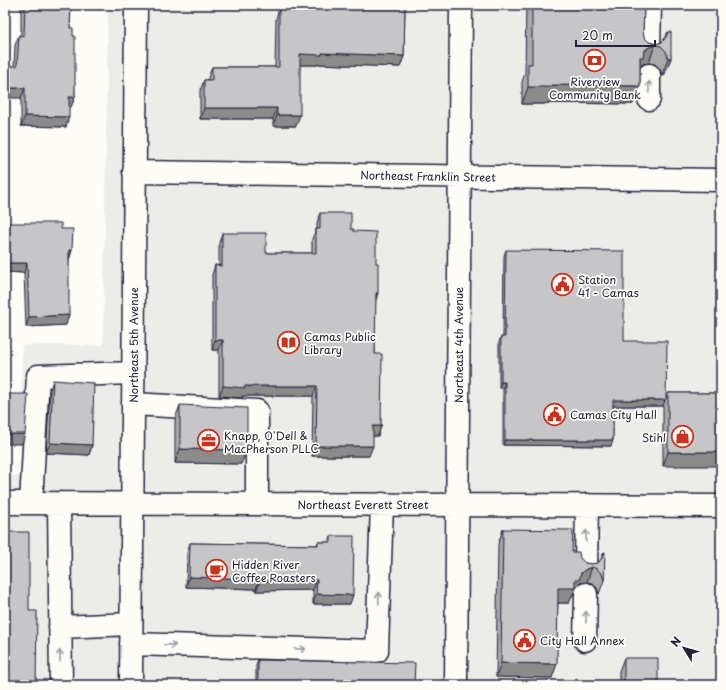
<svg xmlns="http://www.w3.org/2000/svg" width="726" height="690" font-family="'Playpen Sans',sans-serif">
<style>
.built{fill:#ecece9}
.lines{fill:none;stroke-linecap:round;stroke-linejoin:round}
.minor-casing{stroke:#22223b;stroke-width:25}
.minor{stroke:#fdfcf7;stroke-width:22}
.wall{fill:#aaaaac;stroke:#22223b}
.shaded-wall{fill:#8b8b8c;stroke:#22223b}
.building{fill:#c6c6c8;stroke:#22223b}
.oneway{stroke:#9a9aa2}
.labels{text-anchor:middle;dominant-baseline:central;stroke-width:3.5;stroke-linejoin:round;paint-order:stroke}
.poi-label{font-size:11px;fill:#22223b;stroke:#fdfcf7;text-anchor:start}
.street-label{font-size:11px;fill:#22223b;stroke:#fdfcf7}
</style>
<rect width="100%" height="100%" fill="#fdfcf7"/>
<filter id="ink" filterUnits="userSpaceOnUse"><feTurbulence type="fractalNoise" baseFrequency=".025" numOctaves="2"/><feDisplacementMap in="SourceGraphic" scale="8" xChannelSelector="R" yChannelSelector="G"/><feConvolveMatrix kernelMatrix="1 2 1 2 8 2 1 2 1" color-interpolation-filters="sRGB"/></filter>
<g filter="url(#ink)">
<!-- built -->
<path class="built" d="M108 5H721V685H5V476H20L22 345H103Z"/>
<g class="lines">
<defs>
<path id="minor" d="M649 49 650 5
M649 99V75
M134 172 721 180
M133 404 257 411V504
M5 503 721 506
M31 503 38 376 133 373
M59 503 61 685
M586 566 587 505
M60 627 131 624
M585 640 586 594
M131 644 377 651 382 504
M131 685 136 5
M456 685 461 5"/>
</defs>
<!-- minor casing -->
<use href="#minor" class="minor-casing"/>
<!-- minor -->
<use href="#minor" class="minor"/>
</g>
<!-- wall -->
<path class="wall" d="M21 5H71L70 28 73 36 75 97 71 107H69L66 127 21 126V98L14 66 15 45 19 35 21 36Z
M330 5H408V6H405L404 56 400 67 318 64V65H300L296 126H273V119H200V91L204 80H208V78L212 67H275L276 19 279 8H330Z
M526 5H644L643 31 644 37 649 42 656 44 662 42 665 38 668 32 671 58 664 76 662 75 660 69 655 64 649 63 642 64 640 67V86L633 104 546 103 545 104H522V82L525 73Z
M320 213 351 229 353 231 375 301V354L381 426 378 436H373L369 456H312L313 396H242V398L219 396V350H212V275L215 265 219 266V243L222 233 266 253H312V239L316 229H317V223Z
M61 229 72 250 69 260 66 325 26 327 24 273 5 272Z
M506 250 624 341 666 398 668 393H721L663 466V406H613V440L611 446 503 445V388H499V342L501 337H503L504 256Z
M53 380 92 445 89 455 46 453 50 390Z
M180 405 241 464 175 463V419Z
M503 529 572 552 585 563 591 564 598 563 601 559 604 552V580L599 594 597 588 592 583 587 582 580 583 576 587 569 603H558L552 678 496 677 498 544Z
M331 536 350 604H313V590L256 591V589L186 587 187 553 190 543 317 545 318 542H329Z
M624 658 658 685H619V671Z
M258 660 414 685H256V666Z"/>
<!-- shaded-wall -->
<path class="shaded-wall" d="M655 45 649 63 642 64 639 68 640 57 649 47Z
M322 53 404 56 400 67 318 64V65H296L300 54Z
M668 58H671L664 76 662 75Z
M551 85 640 86 633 104 546 103 545 104H522L528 87Z
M5 88H25L21 98H5Z
M69 97H75L71 107H66Z
M204 108H277L273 119H200Z
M277 115H300L296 126H273Z
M25 116 69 117 66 127 21 126Z
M69 250H72L69 260Z
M5 263H27L24 273 5 272Z
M376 293H378L375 303Z
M69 315 66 325 26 327 29 317Z
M215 340H223L219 350H212Z
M501 382H505L503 388H499Z
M223 386H317L313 396H242V398L219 396Z
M613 400H665L663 406H611Z
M373 426H381L378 436H370Z
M5 434H25L22 444H5Z
M505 440H613L611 446 503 445Z
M50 443 92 445 89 455 46 453Z
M316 446H373L369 456H312Z
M180 449 247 450 241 464 175 463Z
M668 452H721V466H663Z
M592 567 587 582 580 583 576 587 569 603H553L558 588 575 580 586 569Z
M189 577 260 579 256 589 186 587Z
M317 580 313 590 256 591 260 581Z
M316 594 353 595 350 604H313Z
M501 663 557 664 552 678 496 677Z"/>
<!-- building -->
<path class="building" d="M25 5H71L70 28H73V36H75V97H69V117L25 116V88H5V66H17L19 35 24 36Z
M334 5H405L404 56 322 53V55L300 54V115H277V108H204V80H212V67H279V8H334Z
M532 5H644L643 31 644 37 649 42 656 44 662 42 666 37 668 32H671V58H668L666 51 661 46 655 45 649 47 644 51 643 57H640V86L551 85V87H528V64H532Z
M320 213H351V229H354L353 231 376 232V263H378V293H376L375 354H382L381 426H373V446H316L317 386H245V388L223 386V340H215V265L222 266V233H266V253H316V229H320Z
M5 223H61V229H73L72 250H69V315L29 317 27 263H5Z
M506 250 624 251V341H667L666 398 665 400H613V440H505V382H501V337H505Z
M53 380 94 383 92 445 50 443Z
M668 393H721V452H668Z
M5 394H28L25 434H5Z
M180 405 247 408V450L180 449Z
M503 529 573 530 572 552H579L580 558 585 563 591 564 598 563 602 558 604 552H605L604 580 602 574 597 569 592 567 586 569 581 573 579 580H575V588H558L557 664 501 663Z
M5 532H29V611H37L36 685H5Z
M331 536H354L353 595 316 594 317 580 260 581V579L189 577 190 543 318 545V542H331Z
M624 658H658V685H624Z
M258 660 415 663 414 685H258Z"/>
<!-- one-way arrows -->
<defs><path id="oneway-shaft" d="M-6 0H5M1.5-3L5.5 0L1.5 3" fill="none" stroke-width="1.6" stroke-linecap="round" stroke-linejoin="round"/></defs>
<g class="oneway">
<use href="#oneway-shaft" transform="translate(649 87) rotate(-88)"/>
<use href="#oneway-shaft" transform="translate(586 536) rotate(-90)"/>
<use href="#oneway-shaft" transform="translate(379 598) rotate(-88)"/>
<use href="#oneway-shaft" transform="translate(586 617) rotate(-90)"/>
<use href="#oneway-shaft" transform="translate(170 645) rotate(2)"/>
<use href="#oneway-shaft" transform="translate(300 649) rotate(2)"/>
<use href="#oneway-shaft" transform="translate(60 656) rotate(-91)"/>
</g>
</g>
<!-- icons -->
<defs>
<symbol id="bank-ring" viewBox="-11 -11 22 22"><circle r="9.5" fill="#fdfcf7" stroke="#c8321e" stroke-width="1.5"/><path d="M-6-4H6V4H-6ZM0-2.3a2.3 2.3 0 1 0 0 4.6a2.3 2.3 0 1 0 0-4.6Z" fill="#c8321e"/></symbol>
<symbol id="civic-ring" viewBox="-11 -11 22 22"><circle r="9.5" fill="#fdfcf7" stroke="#c8321e" stroke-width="1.5"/><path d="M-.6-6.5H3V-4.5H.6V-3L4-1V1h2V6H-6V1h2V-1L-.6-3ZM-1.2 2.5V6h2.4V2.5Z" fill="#c8321e"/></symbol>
<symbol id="library-ring" viewBox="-11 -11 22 22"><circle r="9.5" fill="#fdfcf7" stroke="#c8321e" stroke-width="1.5"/><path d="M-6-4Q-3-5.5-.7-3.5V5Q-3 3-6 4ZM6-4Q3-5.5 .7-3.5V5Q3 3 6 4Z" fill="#c8321e"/></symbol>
<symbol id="shop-ring" viewBox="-11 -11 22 22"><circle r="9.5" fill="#fdfcf7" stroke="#c8321e" stroke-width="1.5"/><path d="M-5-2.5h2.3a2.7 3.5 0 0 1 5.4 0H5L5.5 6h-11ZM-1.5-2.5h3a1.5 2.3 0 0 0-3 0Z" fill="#c8321e"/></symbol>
<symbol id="office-ring" viewBox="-11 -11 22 22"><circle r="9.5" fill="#fdfcf7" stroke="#c8321e" stroke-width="1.5"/><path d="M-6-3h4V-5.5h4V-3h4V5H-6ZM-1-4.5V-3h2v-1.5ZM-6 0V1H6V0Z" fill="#c8321e"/></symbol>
<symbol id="cafe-ring" viewBox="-11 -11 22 22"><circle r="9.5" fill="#fdfcf7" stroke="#c8321e" stroke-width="1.5"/><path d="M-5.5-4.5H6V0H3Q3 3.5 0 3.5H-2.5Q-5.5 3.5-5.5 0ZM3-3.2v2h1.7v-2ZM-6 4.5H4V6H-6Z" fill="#c8321e"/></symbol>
</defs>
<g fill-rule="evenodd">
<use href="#bank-ring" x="582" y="48" width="25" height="25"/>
<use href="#civic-ring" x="550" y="272" width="25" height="25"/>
<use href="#library-ring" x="276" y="330" width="25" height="25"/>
<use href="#civic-ring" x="542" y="402" width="25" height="25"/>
<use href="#shop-ring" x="670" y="424" width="25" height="25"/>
<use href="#office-ring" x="196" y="428" width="25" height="25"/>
<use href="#cafe-ring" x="204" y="558" width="25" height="25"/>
<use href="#civic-ring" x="512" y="628" width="25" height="25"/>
</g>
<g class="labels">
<!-- poi labels -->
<g class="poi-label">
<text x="595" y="81" text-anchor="middle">Riverview<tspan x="595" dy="13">Community Bank</tspan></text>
<text x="578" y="279">Station<tspan x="578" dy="13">41 - Camas</tspan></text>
<text x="304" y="336">Camas Public<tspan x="304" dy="13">Library</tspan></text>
<text x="570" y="414">Camas City Hall</text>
<text x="224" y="435">Knapp, O'Dell &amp;<tspan x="224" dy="13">MacPherson PLLC</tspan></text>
<text x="666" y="437" text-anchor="end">Stihl</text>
<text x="232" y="564">Hidden River<tspan x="232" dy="13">Coffee Roasters</tspan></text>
<text x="540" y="640">City Hall Annex</text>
</g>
<!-- street labels -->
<g class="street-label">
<text transform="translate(428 176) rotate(1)">Northeast Franklin Street</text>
<text transform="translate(133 345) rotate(-90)">Northeast 5th Avenue</text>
<text transform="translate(458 345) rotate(-90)">Northeast 4th Avenue</text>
<text x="363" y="504">Northeast Everett Street</text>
</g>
</g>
<!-- margin -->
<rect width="726" height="690" fill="none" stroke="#fdfcf7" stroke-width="20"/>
<rect x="10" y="10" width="706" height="670" fill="none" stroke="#22223b" stroke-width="1.5" filter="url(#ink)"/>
<!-- north arrow -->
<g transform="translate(684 648) rotate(307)" stroke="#fdfcf7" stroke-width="3" paint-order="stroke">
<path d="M0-3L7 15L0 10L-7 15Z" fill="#22223b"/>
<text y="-6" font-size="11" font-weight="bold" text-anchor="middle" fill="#22223b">N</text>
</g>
<!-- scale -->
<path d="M576 40v6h79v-6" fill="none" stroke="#22223b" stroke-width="2"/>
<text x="582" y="40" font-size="12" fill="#22223b" stroke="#fdfcf7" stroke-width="3" paint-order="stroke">20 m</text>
</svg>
